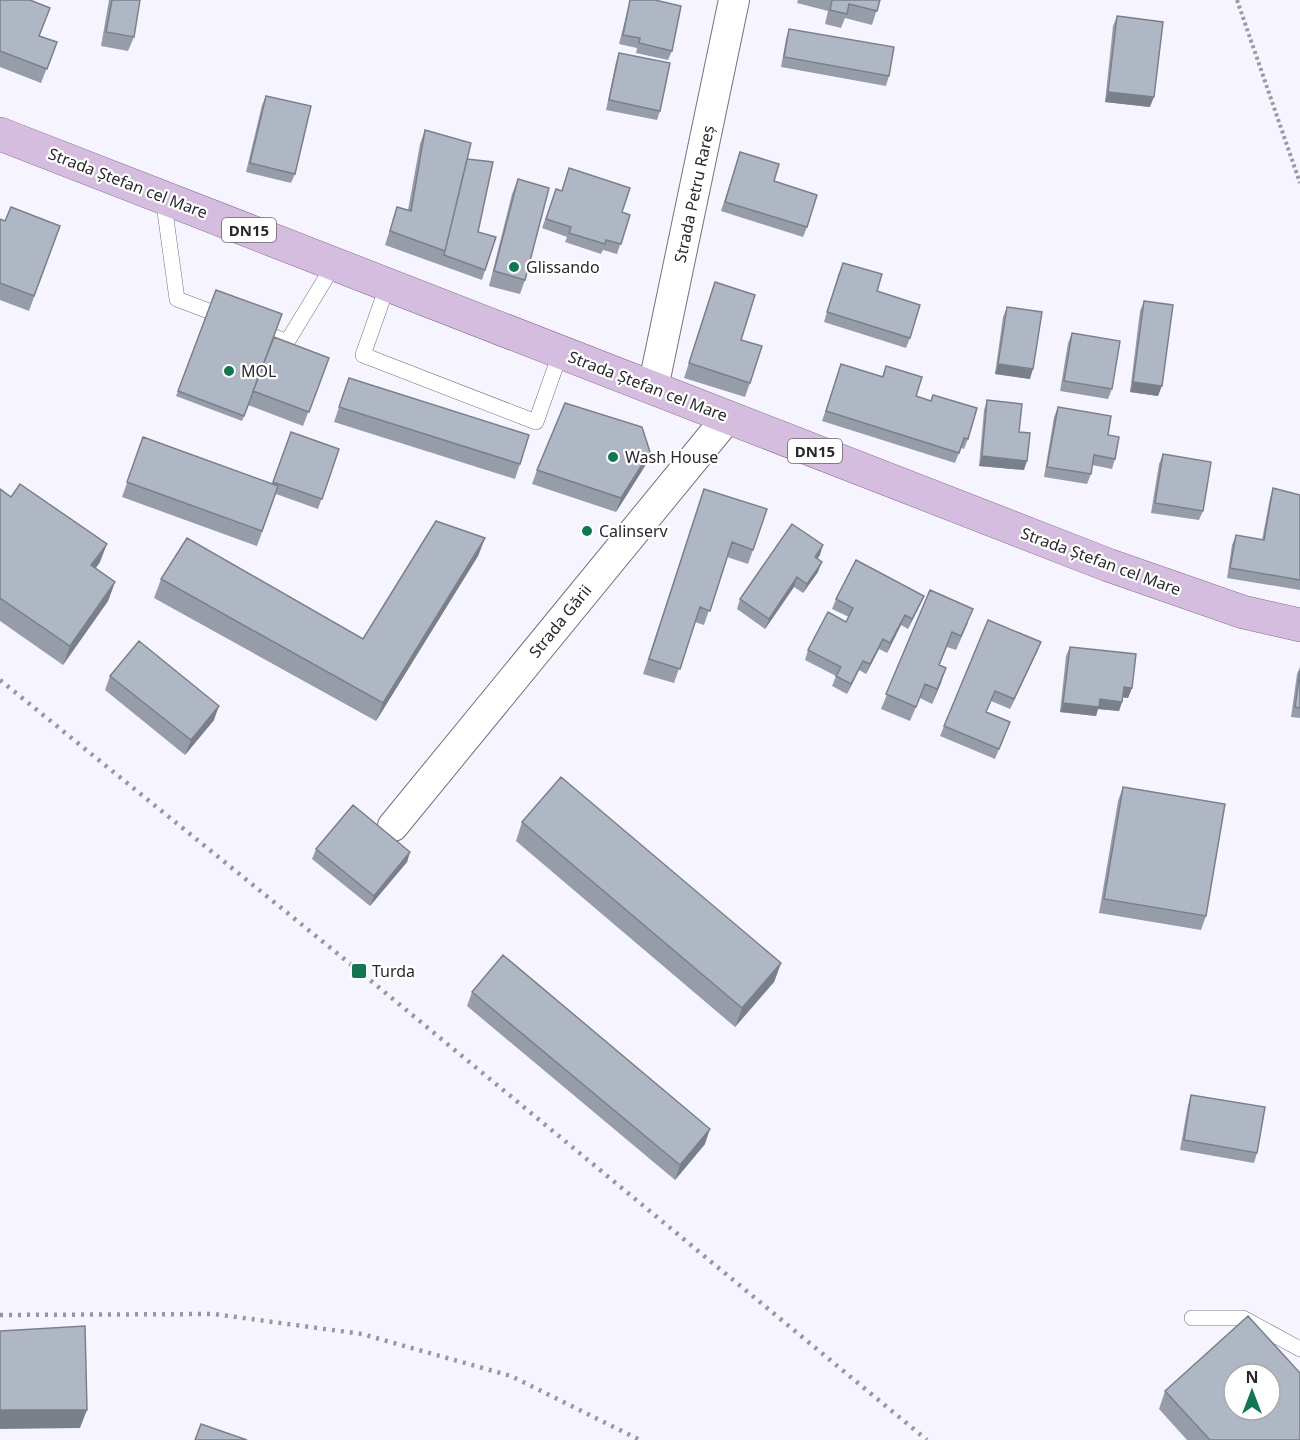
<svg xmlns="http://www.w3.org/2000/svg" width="1300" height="1440" font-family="'Noto Sans',sans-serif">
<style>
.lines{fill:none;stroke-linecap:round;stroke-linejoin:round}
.service-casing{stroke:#73727f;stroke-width:16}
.minor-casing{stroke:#73727f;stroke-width:32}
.primary-casing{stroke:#866c95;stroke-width:34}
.path{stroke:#9a9aa2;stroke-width:4;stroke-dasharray:3 3;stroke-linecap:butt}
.service{stroke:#fff;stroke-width:15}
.minor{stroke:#fff;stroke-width:30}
.primary{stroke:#d5bde0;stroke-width:33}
.rail{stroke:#97979f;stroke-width:4.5;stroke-dasharray:3 6;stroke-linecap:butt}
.wall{fill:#969da9}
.shaded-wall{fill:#7a808a}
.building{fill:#afb7c5;stroke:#7a808a;stroke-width:1.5;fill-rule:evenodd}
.poi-dot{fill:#107750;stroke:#fff;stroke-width:2}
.labels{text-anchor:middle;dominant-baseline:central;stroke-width:4.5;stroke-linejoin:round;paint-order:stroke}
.shield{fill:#fff;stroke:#68686d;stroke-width:1.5}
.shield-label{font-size:15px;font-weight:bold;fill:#28282e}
.street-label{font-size:16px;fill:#28282e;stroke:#fff}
.poi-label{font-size:16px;fill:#28282e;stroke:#fff;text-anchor:start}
</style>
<rect width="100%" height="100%" fill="#f6f5ff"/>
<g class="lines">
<defs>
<path id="service" d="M163 197 177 299 227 318
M388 284 363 355 536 422 561 351
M255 329 287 342 335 263
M1192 1318H1243L1300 1349"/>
<path id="minor" d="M653 388 734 0
M393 826 728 417"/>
<path id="primary" d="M0 134 1108 565 1243 612 1300 625"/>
</defs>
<!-- service casing -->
<use href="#service" class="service-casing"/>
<!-- minor casing -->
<use href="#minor" class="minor-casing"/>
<!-- primary casing -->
<use href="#primary" class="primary-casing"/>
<!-- path -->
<path class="path" d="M1237 0 1300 183"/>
<!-- service -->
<use href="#service" class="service"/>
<!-- minor -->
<use href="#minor" class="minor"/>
<!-- primary -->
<use href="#primary" class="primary"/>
<!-- rail -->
<path class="rail" d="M0 680 359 971 927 1440
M0 1315 214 1314 362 1334 511 1376 640 1440"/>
</g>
<!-- wall -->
<path class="wall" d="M0 0 39 36 57 42 41 83 0 67Z
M109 0H140L134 37 128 51 101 46Z
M630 0H655L672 51 668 60 636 53 637 48 619 44Z
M798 0H880L872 25 845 18 841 28 825 24 828 11 797 3Z
M1117 16 1150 107 1105 102 1113 26Z
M789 29 889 76 886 86 781 67 786 39Z
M619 53 660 111 657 120 606 110 616 62Z
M266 96 295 174 291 183 246 172 262 105Z
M425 130 467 159 478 232 496 237 482 280 385 245 397 207 408 210 420 144Z
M737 162 774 181 807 227 803 237 721 211Z
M518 179 525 280 520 294 489 286 512 194Z
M556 189 630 215 617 254 603 250 601 254 565 242 567 237 542 228Z
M0 219 5 221 60 226 29 311 0 300Z
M839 272 877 291 910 338 906 348 824 322Z
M715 282 741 340 750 383 745 397 684 378Z
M216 290 274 337 329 358 303 426 248 405 249 404 242 421 176 396Z
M1144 301 1158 396 1130 392 1140 311Z
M1007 307 1030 379 995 374 1003 317Z
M1072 333 1112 389 1108 399 1060 391 1068 343Z
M841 364 882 377 886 366 916 396 968 439 964 449 961 448 955 463 822 421Z
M349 378 520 464 515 479 334 422Z
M987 400 1019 432 1024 470 979 466 984 410Z
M1058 407 1108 435 1115 459 1112 469 1092 465 1091 474 1087 484 1044 477 1054 417Z
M291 432 339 449 318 509 276 494 257 546 122 497 143 437 272 484Z
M650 452 645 466 616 512 532 484 537 470Z
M1163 454 1203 511 1199 520 1151 513 1159 464Z
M1273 488 1300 495V590L1227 578 1232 545 1236 535 1262 540 1270 498Z
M0 489 100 562 96 568 115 582 108 601 63 665 0 621Z
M704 489 753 550 748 564 727 557 704 625 695 622 674 683 643 674Z
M485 538 478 556 376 721 154 598 161 579 363 639Z
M820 555 817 559 818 572 803 593 794 587 765 629 737 609 740 599Z
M930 590 968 623 956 650 947 647 939 666 941 683 932 704 920 698 910 721 881 709Z
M924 596 920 605 908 629 901 625 887 653 879 649 866 674 859 670 847 694 832 686 836 676 805 660 808 650 846 622 849 617 832 609 836 599Z
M1041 642 1037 652 1010 709 991 701 986 712 1010 722 995 759 940 736 944 726Z
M1070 647 1132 688 1128 698 1123 697 1122 702 1119 711 1098 709 1096 716 1060 712 1066 656Z
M1300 667V718L1291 717 1297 674Z
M110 676 214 720 185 755 105 690Z
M1123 787 1206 916 1201 930 1099 913 1118 801Z
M522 822 781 963 774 982 735 1027 516 841Z
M316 849 410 852 407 862 370 906 312 859Z
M472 992 705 1144 675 1180 467 1006Z
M1191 1095 1257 1153 1254 1163 1180 1150 1188 1105Z
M1165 1391 1300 1440H1187L1159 1409Z"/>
<!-- shaded-wall -->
<path class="shaded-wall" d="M1108 92 1154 97 1150 107 1105 102Z
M998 364 1033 369 1030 379 995 374Z
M1133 382 1162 386 1158 396 1130 392Z
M650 452 645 466 616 512 621 498Z
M982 456 1027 461 1024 470 979 466Z
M485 538 478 556 376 721 383 703Z
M107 544 100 562 84 584 91 565Z
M823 545 820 555 811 567 815 557Z
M822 562 818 572 803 593 807 584Z
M797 577 794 587 765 629 769 619Z
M115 582 108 601 63 665 70 646Z
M924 596 920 605 908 629 912 619Z
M905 615 901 625 887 653 890 643Z
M883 639 879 649 866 674 870 664Z
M1041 642 1037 652 1010 709 1014 699Z
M863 661 859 670 847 694 851 684Z
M946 668 941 683 932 704 937 689Z
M1124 687 1132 688 1128 698 1120 697Z
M1100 699 1122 702 1119 711 1098 709 1096 716 1060 712 1063 703Z
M219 706 214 720 185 755 191 740Z
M410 852 407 862 370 906 374 896Z
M781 963 774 982 735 1027 742 1008Z
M710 1129 705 1144 675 1180 680 1165Z
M0 1410H87L80 1428 0 1429Z"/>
<!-- building -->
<path class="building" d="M0 0H30L50 8 39 36 57 42 47 69 0 51Z
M112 0H140L134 37 106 32Z
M630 0H655L681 6 672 51 639 43 640 38 623 35Z
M832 0H880L877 11 849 4 847 14 830 10Z
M1117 16 1163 22 1154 97 1108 92Z
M789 29 894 47 889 76 784 57Z
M619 53 670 63 660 111 609 100Z
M266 96 311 106 295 174 250 163Z
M425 130 471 143 445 251 390 231 397 207 411 211Z
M740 152 779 164 774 181 817 195 807 227 725 202Z
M467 159 493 162 478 232 496 237 485 270 444 255Z
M569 168 630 188 622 212 630 215 621 244 606 240 605 244 569 233 571 227 546 219 556 189 562 191Z
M518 179 549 188 525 280 494 271Z
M11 207 60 226 34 296 0 283V219L5 221Z
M843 263 882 274 877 291 920 305 910 338 827 312Z
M715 282 755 295 741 340 762 346 750 383 689 363Z
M216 290 282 314 244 416 178 391Z
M1144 301 1173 305 1162 386 1133 382Z
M1007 307 1042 312 1033 369 998 364Z
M1072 333 1120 341 1112 389 1064 381Z
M274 337 329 358 309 412 253 391Z
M841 364 883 377 886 366 922 377 916 396 931 401 933 395 977 408 968 439 964 438 959 453 826 411Z
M349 378 529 435 520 464 339 407Z
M987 400 1022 404 1019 432 1030 433 1027 461 982 456Z
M565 403 642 427 650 452 621 498 537 470Z
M1058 407 1111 416 1108 435 1119 437 1115 459 1094 455 1091 474 1047 467Z
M291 432 339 449 322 499 273 482Z
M143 437 278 486 262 531 127 482Z
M1163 454 1211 462 1203 511 1155 503Z
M20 484 107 544 91 565 115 582 70 646 0 598V489L11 497Z
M1273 488 1300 495V580L1230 568 1236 535 1264 540Z
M704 489 767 509 753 550 732 542 710 611 700 607 680 669 649 659Z
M436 521 485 538 383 703 161 579 187 538 363 639Z
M792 524 823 545 815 557 822 562 807 584 797 577 769 619 740 599Z
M856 560 924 596 912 619 905 615 890 643 883 639 870 664 863 661 851 684 836 676 841 667 808 650 828 612 846 622 853 608 836 599Z
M930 590 973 609 961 636 952 632 939 665 946 668 937 689 925 684 916 707 886 694Z
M988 620 1041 642 1014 699 995 691 986 712 1010 722 999 749 944 726Z
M139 641 219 706 191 740 110 676Z
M1070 647 1136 654 1132 688 1124 687 1122 702 1100 699 1099 707 1063 703Z
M1300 671V708L1295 707Z
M561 777 781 963 742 1008 522 822Z
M1123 787 1225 804 1206 916 1104 899Z
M353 805 410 852 374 896 316 849Z
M503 955 710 1129 680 1165 472 992Z
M1191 1095 1265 1107 1257 1153 1184 1140Z
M1248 1316 1300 1373V1440H1210L1165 1391ZM1234 1374H1270V1410H1234Z
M85 1326 87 1410H0V1331Z
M201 1424 247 1440H195Z"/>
<!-- markers -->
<g class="poi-dot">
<circle cx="514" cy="267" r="6"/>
<circle cx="229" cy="371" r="6"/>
<circle cx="613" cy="457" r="6"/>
<circle cx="587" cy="531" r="6"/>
<rect x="351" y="963" width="16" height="16" rx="3"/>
</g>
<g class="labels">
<!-- shield labels -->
<g class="shield">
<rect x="222" y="218" width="54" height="24" rx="4.5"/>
<rect x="788" y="439" width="54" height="24" rx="4.5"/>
</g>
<g class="shield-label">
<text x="249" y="230">DN15</text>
<text x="815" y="451">DN15</text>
</g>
<!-- street labels -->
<g class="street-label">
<text transform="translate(128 183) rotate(21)">Strada Ștefan cel Mare</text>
<text transform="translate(694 194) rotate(-78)">Strada Petru Rareș</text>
<text transform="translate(648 386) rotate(21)">Strada Ștefan cel Mare</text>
<text transform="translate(1101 561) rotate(20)">Strada Ștefan cel Mare</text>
<text transform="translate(560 621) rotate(-51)">Strada Gării</text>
</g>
<!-- poi labels -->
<g class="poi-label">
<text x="526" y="267">Glissando</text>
<text x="241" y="371">MOL</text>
<text x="625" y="457">Wash House</text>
<text x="599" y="531">Calinserv</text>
<text x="372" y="971">Turda</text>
</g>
</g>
<!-- north arrow -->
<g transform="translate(1252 1392)"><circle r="28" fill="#ffffff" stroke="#a9a9ab" stroke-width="1.5"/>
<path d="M0-4.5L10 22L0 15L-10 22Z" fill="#107750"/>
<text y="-9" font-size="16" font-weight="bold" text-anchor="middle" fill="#28282e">N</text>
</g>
</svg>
